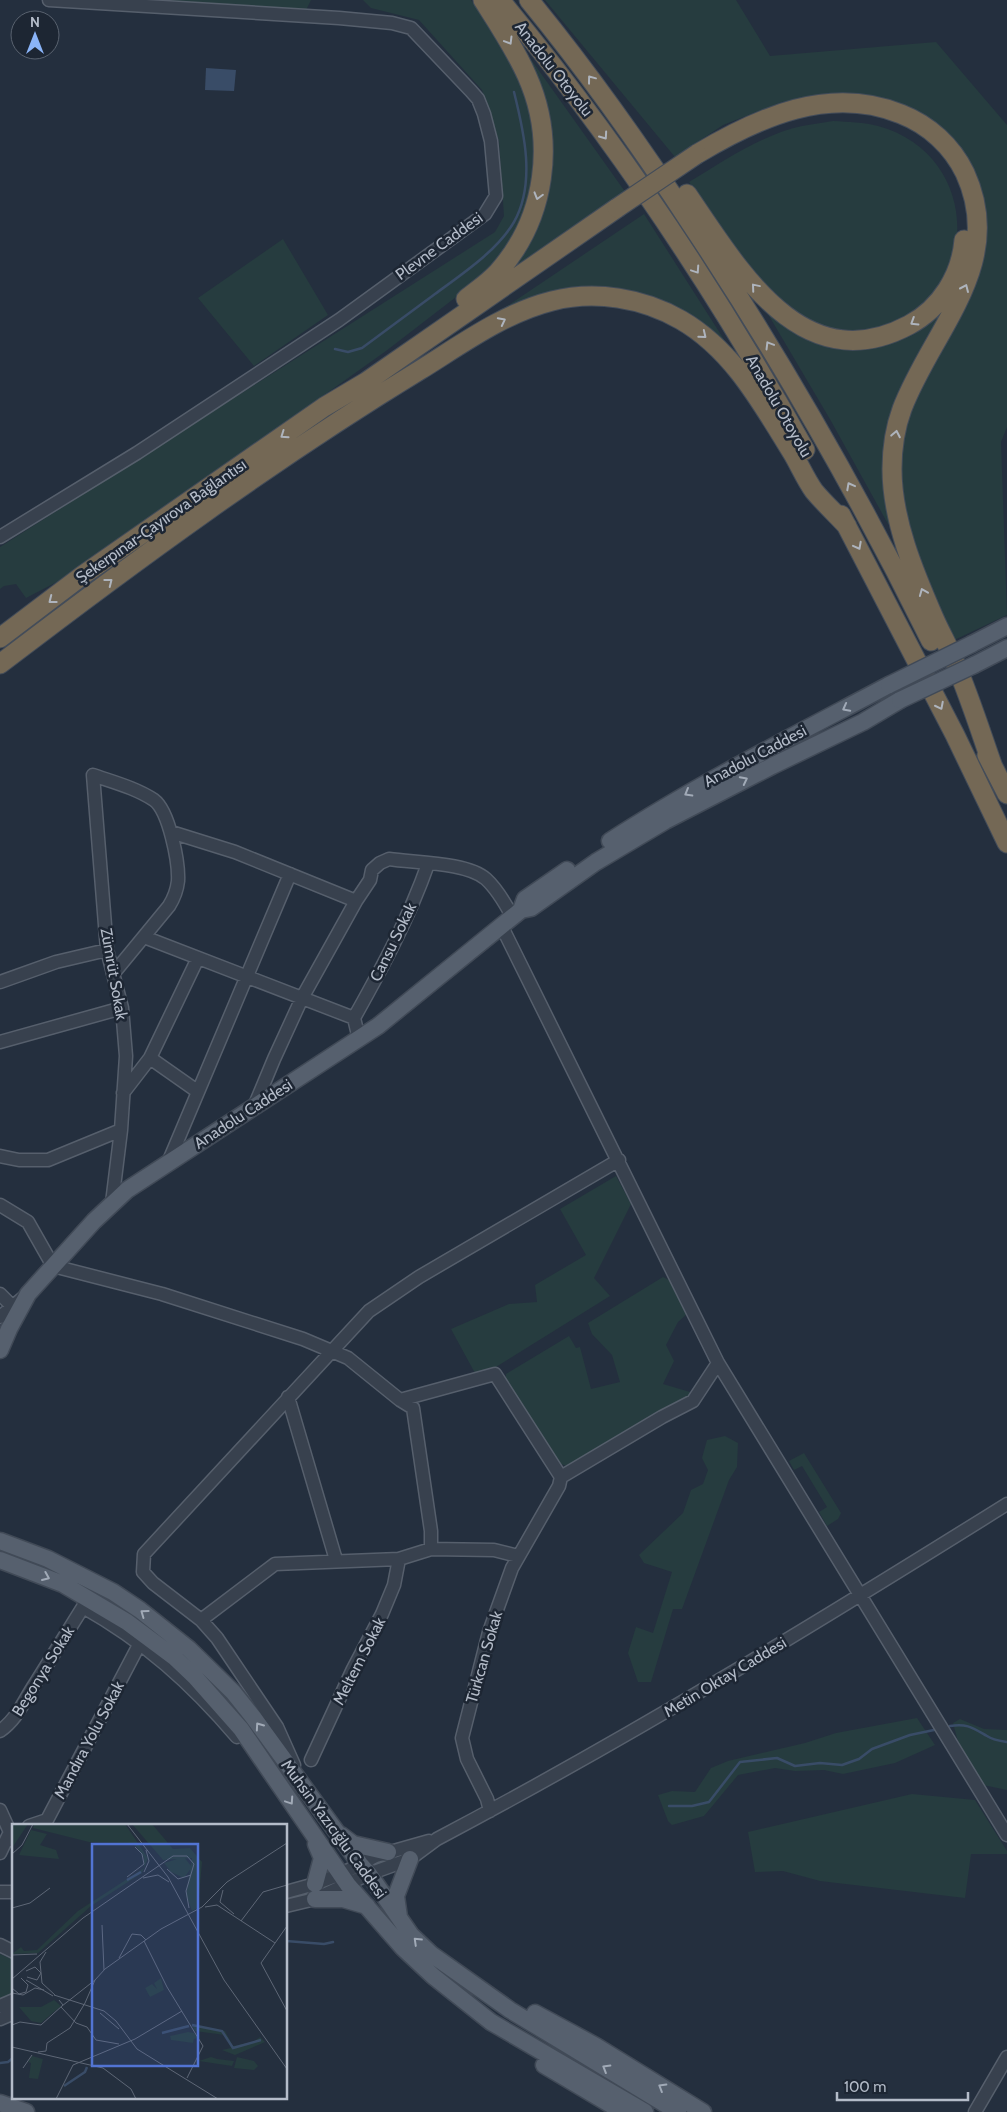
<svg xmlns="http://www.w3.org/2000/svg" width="1007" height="2112" font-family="Cabin,sans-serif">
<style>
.green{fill:#263c3f}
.water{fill:#394c67}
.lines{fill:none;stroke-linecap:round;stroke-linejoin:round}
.stream{stroke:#394c67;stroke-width:2.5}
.minor-casing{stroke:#565f6c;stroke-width:15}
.major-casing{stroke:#414a57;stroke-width:19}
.highway-casing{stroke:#434c59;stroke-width:21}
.minor{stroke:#38414e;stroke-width:12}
.major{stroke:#56606e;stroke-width:16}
.highway{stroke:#746855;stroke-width:19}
.major-bridge-casing{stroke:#414a57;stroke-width:19;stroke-linecap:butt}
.highway-bridge-casing{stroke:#434c59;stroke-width:21;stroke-linecap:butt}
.major-bridge{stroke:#56606e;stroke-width:16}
.highway-bridge{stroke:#746855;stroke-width:19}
.oneway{stroke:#aeb4bd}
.oneway2{stroke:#a1aab7}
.labels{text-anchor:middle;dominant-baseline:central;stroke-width:5;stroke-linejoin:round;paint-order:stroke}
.street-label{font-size:16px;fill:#b4bcc9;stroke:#1d2633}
.inset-river{fill:none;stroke:#394c67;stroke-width:2.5}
.inset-road{fill:none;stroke:#5e6776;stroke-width:1}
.view{fill:#5274d3;fill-opacity:0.15;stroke:#5274d3;stroke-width:2.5}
.inset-edge{fill:none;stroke:#b4bcc9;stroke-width:2.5}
</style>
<rect width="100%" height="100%" fill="#242f3e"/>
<!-- green -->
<path class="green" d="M119 0H311L305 12Z
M363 0H471L509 55 529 102 536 159 529 198 513 239 482 277 386 351 76 572 26 598 16 584 4 586 0 589V547L495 232 504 216 499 141 482 90 419 20 371 8Z
M545 0H736L770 56 936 42 1007 125V427L1001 442 1007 615 950 642 929 595 900 491 899 452 911 404 982 195 902 106 842 93 782 102 723 125 675 157Z
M525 51 626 193 495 284 545 191Z
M833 121C848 122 864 122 878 126 995 158 978 327 857 330 839 331 814 326 799 317 792 313 785 304 779 298 770 289 758 280 750 269 728 242 709 211 689 182 724 161 761 135 802 126 812 124 823 123 833 121Z
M644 214 725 341 738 355 734 356 617 292 470 331Z
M283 239 328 315 254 366 198 298Z
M952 295 902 390 891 523 888 524 831 421 765 309 855 345Z
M616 1176 631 1204 594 1278 610 1296 491 1370 476 1375 451 1329 509 1304 537 1302 535 1285 586 1255 560 1209Z
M663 1277 671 1281 687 1314 678 1322 666 1345 674 1361 663 1384 690 1392V1396L570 1467 557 1463 506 1381V1374L569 1336 576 1348 580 1347 591 1389 620 1382 612 1355 592 1334 588 1323Z
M725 1436 738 1443 737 1467 729 1480 682 1609H673L651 1682H638L628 1653 636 1627 653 1633 672 1572 644 1563 639 1555 683 1513 691 1490 703 1484 708 1470 702 1458 707 1440Z
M804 1453 841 1513 838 1519 827 1526 819 1512 827 1507 802 1466 794 1470 789 1461Z
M917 1718 935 1745 895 1763 843 1774 824 1770 795 1771 775 1768 738 1775 704 1816 672 1825 668 1821 658 1795 672 1791 695 1792 711 1768 728 1761 805 1743 836 1733Z
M960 1719 984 1729 1007 1730V1790L983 1785 960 1749 953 1723Z
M912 1794 975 1800 1007 1851V1854H971L965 1898 820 1881 783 1871 755 1872 748 1832Z
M0 1954 14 1960V1992L0 1999Z"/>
<!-- water -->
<path class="water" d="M206 68 236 70 234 91 205 90Z"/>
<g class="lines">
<!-- stream -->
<path class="stream" d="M335 349 348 352 362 348C386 330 411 312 435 294 462 274 497 251 514 222 536 183 524 132 514 92
M950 1726C967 1723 973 1728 987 1736 993 1740 1001 1741 1007 1742
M669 1806H692L709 1802 740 1762 777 1758 795 1766 820 1763 842 1765 859 1759 872 1749 910 1735 934 1730
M286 1941 324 1944 333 1942
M0 2063 8 2062 14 2057"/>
<defs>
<path id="minor" d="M0 537 137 453 339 320 485 214 496 196 491 141 484 114 478 99 471 91 411 28 392 23 339 18 49 0
M171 832 235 852 356 901
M501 925 718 1363 1007 1835
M144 937 354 1018 359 1039
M0 982 56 962 107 950
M354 1018C382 968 409 918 428 864
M0 1042 122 1008
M150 1058 197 1091
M123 1093 150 1058 198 958
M254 1107 274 1059 302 998 356 901 370 880 372 870 380 863 389 859C415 863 467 862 486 879 497 889 505 903 512 916
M0 1156 19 1160H48L121 1130
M168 1163 290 874
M112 1203 121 1130 126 1056 122 1008 107 950 93 775C113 782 136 788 154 800 169 811 179 862 178 881 177 890 174 898 169 906L113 974
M0 1205 28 1222 53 1266 162 1294 303 1339 348 1358 400 1400 495 1374 561 1477 559 1486 512 1568 489 1632 462 1738 467 1759 487 1799 490 1811
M0 1294 12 1306
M0 1317 24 1297
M288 1397 336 1560
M400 1400 413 1408 431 1531V1549
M561 1477 662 1417 693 1401 718 1363
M201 1620 275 1564 399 1559 431 1549 494 1550 518 1556
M0 1731C18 1718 23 1702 35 1684 51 1658 67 1633 83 1607 145 1642 191 1683 237 1737
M311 1760 353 1669 382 1614 394 1585 399 1559
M294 1765 277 1727 217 1638 201 1620 153 1583 143 1572 144 1554 369 1311 419 1277 619 1160
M0 1810 14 1841
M29 1826 47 1820 140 1643
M0 1853 10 1832 14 1831
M0 1892H14
M286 1892 315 1884 341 1874 376 1856 429 1841
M286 1906 315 1899 369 1874 410 1859 437 1839C632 1736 820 1621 1007 1504
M0 1945 14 1952
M0 2006 14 2000
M0 2019 14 2013
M975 2112 1007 2057"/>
<path id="major" d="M972 644 1007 626
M974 665 1007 648
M610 841C700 783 795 735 889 685
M521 910 525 899 567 870
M0 1350 9 1329 28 1294 94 1221 127 1190 378 1026 521 910 531 908 596 862 665 821 772 766 863 722 900 700
M0 1541 48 1559 113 1592 140 1610 189 1649 233 1692 253 1717 360 1864 369 1874 411 1935 431 1954 510 2010 678 2112
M0 1560 63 1584 127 1622 174 1657 195 1677 241 1729 348 1885 403 1948 433 1976 491 2022 645 2112
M341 1835 353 1844 388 1852
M315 1884 322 1858 316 1844
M315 1899H343L367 1906
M399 1917 396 1896 410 1859
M535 2013 596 2046 703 2112
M544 2065 623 2112
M0 2103 26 2112"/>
<path id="highway" d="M500 0C615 139 717 292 805 450
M529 0C588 72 641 147 692 225 781 359 860 497 931 641
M697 154C759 117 829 85 901 114 929 125 952 146 965 173 1007 264 932 330 902 409 895 428 892 449 892 469 892 520 914 572 934 618 941 634 950 649 956 665 970 698 981 733 993 767
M687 194C738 268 802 382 909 325 941 308 961 275 964 240
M466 299C477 290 489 282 498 272 546 218 556 141 527 76 515 49 499 25 483 0
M841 515 955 735 1007 843
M0 638 83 575 324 407 366 382 617 208
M0 664C136 560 274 459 420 370 462 344 504 313 552 301 595 290 643 298 681 320 733 350 762 404 793 454 800 466 806 480 814 491 824 503 836 514 847 526
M987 755 1007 794"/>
</defs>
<!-- minor casing -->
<use href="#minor" class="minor-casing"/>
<!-- major casing -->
<use href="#major" class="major-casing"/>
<!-- highway casing -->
<use href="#highway" class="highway-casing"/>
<!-- minor -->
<use href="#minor" class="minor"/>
<!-- major -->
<use href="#major" class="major"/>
<!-- highway -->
<use href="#highway" class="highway"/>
<defs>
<path id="major-bridge" d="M889 685 972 644
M900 700 974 665"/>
<path id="highway-bridge" d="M617 208 697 154"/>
</defs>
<!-- major-bridge casing -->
<use href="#major-bridge" class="major-bridge-casing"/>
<!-- highway-bridge casing -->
<use href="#highway-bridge" class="highway-bridge-casing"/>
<!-- major-bridge -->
<use href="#major-bridge" class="major-bridge"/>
<!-- highway-bridge -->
<use href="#highway-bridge" class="highway-bridge"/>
</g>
<!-- one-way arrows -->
<defs><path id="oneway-chevron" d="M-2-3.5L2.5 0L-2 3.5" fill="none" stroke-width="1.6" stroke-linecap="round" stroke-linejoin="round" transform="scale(1.25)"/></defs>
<g class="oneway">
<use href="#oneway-chevron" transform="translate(509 41) rotate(59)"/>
<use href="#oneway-chevron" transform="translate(591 79) rotate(-127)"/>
<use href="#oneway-chevron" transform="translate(604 136) rotate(55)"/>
<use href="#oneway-chevron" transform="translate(538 196) rotate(106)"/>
<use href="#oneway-chevron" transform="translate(696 270) rotate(56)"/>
<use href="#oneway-chevron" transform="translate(755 287) rotate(-130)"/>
<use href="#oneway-chevron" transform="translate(965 288) rotate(-66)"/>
<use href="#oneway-chevron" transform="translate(502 321) rotate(-27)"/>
<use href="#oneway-chevron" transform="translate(914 322) rotate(148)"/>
<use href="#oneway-chevron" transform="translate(703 335) rotate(39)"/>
<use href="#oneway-chevron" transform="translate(769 345) rotate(-121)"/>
<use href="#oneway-chevron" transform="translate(896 434) rotate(-79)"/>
<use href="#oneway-chevron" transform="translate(284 435) rotate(145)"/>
<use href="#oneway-chevron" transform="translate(850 486) rotate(-118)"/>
<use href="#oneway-chevron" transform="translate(858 546) rotate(62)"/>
<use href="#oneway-chevron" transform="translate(109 582) rotate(-38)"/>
<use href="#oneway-chevron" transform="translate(923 592) rotate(-112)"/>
<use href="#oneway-chevron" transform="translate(52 600) rotate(142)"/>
<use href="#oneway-chevron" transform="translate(940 706) rotate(63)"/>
</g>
<g class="oneway2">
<use href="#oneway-chevron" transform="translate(846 708) rotate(152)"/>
<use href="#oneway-chevron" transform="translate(744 780) rotate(-27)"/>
<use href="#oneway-chevron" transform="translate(688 793) rotate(150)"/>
<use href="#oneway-chevron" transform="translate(46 1577) rotate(23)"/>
<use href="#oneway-chevron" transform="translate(144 1613) rotate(-144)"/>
<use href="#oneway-chevron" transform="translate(259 1726) rotate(-125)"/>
<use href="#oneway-chevron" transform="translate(290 1801) rotate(56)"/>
<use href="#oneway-chevron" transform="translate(417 1941) rotate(-136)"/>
<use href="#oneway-chevron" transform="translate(606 2068) rotate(-149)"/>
<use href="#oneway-chevron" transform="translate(662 2087) rotate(-149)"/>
</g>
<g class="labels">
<!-- street labels -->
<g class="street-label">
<text transform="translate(554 69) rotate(52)">Anadolu Otoyolu</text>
<text transform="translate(439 246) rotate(-36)">Plevne Caddesi</text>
<text transform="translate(779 406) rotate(60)">Anadolu Otoyolu</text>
<text transform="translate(161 521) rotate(-35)">Şekerpınar-Çayırova Bağlantısı</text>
<text transform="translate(755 756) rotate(-28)">Anadolu Caddesi</text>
<text transform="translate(393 942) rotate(-64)">Cansu Sokak</text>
<text transform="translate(114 974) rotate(80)">Zümrüt Sokak</text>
<text transform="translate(243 1114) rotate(-33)">Anadolu Caddesi</text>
<text transform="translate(484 1657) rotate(-74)">Türkcan Sokak</text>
<text transform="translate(359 1661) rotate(-63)">Meltem Sokak</text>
<text transform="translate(43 1671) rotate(-58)">Begonya Sokak</text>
<text transform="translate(725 1677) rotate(-31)">Metin Oktay Caddesi</text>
<text transform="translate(89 1740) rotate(-62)">Mandıra Yolu Sokak</text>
<text transform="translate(334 1829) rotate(54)">Muhsin Yazıcığlu Caddesi</text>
</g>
</g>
<!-- overview -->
<g transform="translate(12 1824)">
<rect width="275" height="275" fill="#242f3e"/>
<path d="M0 0H16L0 24ZM22 0H113L136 34 130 49 79 82 26 129 0 130 9 123 12 127 25 126 66 87 132 44V34L124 22 117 19 77 18 21 4ZM120 0H140L161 25 178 24 190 38 186 84 180 87 174 71 180 34 151 36ZM19 6 35 10 28 21 44 26 47 35 7 31ZM172 33 180 43 172 54 159 48 152 39ZM149 154 152 166 138 173 133 164 140 160 145 165 142 159ZM42 176 49 182 29 199 19 197 7 183H29ZM180 201 213 207 221 222 241 218 248 213 253 218 223 231 210 226 219 224 213 211 183 207ZM176 208 182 209 186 214 182 215 181 219 159 216 158 212ZM20 232 31 235 26 255 17 254 19 239 16 238ZM199 233 205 235 222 237 220 242 187 237ZM225 233 242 237 246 242 242 246 222 244Z" fill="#263c3f"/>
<path class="inset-river" d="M115 56 129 48M180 201 210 207 221 224 249 216M150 209 177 202M52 262 73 248 75 243"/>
<path class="inset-road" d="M115 0 156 53 212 156 275 245M0 30 10 21 21 0M155 45 166 55 179 51M132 48 137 37 134 26M115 53 132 40 130 30 123 23M131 54 146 51 157 58M211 66 208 78 222 90M193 83 205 81 263 119M0 84 18 79 38 64M229 97 251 68 275 61M90 101 92 146M275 102 249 139 275 187M132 117 155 163 191 222 175 254M34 128 28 138 30 159 43 171M0 131 25 130M107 134 120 110 129 111 134 116M14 147 23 143 29 149 25 156 15 153M0 155 71 94 161 32H175L182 40 174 67 177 84M14 156 41 172M0 164 7 170 14 168 16 161 9 154M0 169 11 171 23 164 32 166M42 171 92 187 104 197 125 225 206 275M73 179 83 156 93 145 149 105 190 83 215 58 275 19M50 182 83 156M49 183 64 199 75 203 84 216 107 220M88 189 107 205M0 201 8 198 29 201 51 181 47 176M0 223 91 244 119 265 124 275M26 228 34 227 35 219 58 204 73 179M11 244 20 231M44 275 61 241 123 215 170 187"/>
<path class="view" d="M80 20H186V242H80Z"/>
<rect width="275" height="275" class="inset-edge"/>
</g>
<!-- north arrow -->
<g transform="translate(35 35)"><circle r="24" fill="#1d2633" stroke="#59626f"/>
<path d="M0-4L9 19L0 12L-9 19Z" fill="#8ab4f8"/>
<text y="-8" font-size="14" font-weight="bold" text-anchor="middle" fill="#b4bcc9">N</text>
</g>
<!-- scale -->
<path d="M837 2092v8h131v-8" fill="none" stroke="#b4bcc9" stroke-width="2.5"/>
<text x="844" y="2092" font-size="15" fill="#b4bcc9" stroke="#1d2633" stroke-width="4" paint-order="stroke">100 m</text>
</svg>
